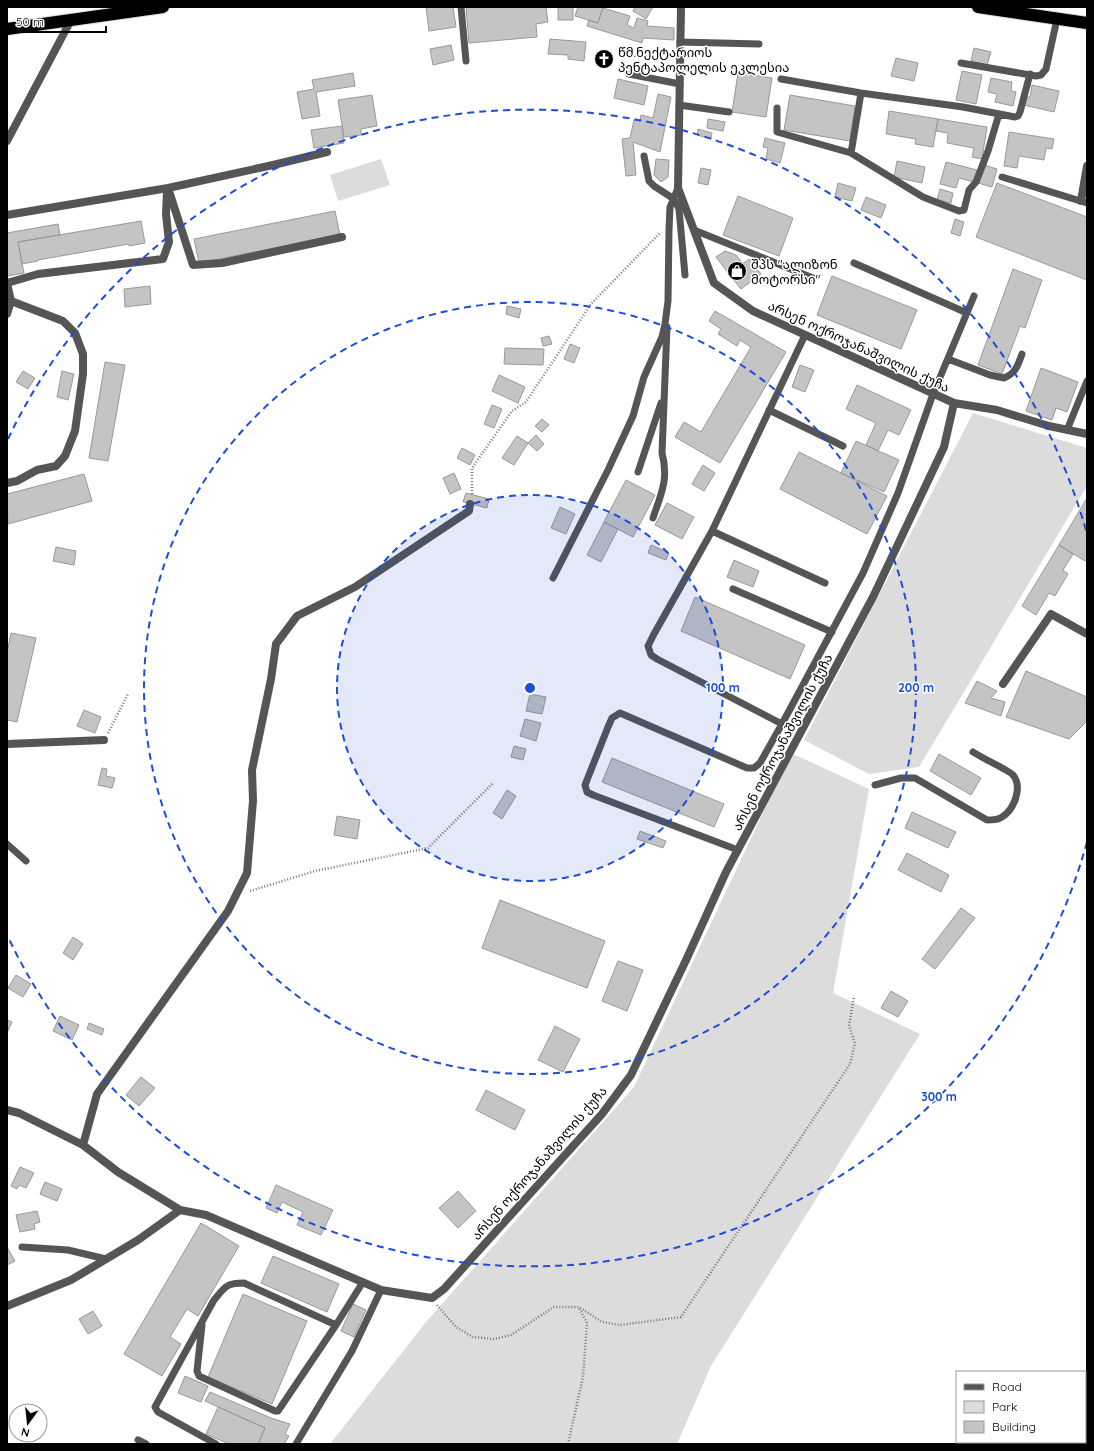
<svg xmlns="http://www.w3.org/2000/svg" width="1094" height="1451" font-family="Quicksand,'Noto Sans Georgian',sans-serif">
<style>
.green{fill:#dcdcdc}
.building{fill:#c4c4c4;stroke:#999}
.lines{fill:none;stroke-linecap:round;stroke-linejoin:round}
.highway-casing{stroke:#dbdbdb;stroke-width:14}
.path{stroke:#777;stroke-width:2.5;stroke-dasharray:1 2;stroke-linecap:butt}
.lane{stroke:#555;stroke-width:7}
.street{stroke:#555;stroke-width:8}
.highway{stroke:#000;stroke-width:12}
.ring{fill:none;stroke:#1d4ed8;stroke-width:2;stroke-dasharray:7 5}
.labels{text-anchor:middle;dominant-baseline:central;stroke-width:3;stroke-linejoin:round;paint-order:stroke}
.poi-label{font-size:13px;fill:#000;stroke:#fff;text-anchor:start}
.street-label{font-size:13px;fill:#000;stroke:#fff}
.centre{fill:#1d4ed8;stroke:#fff;stroke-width:2}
.ring-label{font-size:12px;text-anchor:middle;font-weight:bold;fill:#1d4ed8;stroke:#fff;stroke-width:3;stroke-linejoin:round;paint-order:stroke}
</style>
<rect width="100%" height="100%" fill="#fff"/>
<!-- green -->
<path class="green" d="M381 159 390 185 338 201 330 175Z
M973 413 1087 448V486L919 767 869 774 804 740Z
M791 753 869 789 833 993 920 1034 711 1366 677 1444H330L426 1322 634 1087Z"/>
<!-- building -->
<path class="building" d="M426 7H453L456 27 429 31Z
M466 7H546L548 22 536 24 537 37 469 43Z
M558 7H573V20H558Z
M578 7H603L598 23 575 16Z
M635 7H653L646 19 633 11Z
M603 8 630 16 627 25 634 28 637 18 648 21 647 26 674 28V40L643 38 642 43 587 26 589 20 598 23Z
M550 39 586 42 584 61 568 59V55L548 54Z
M451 45 454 60 433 65 430 49Z
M974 48 991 52 987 65 971 61Z
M598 55 609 58V62L605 61 604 63 599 62 600 60 597 59Z
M896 58 918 63 914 81 891 76Z
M962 71 982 75 976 104 956 100Z
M353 73 355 86 316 92 320 116 302 119 297 92 314 89 312 80Z
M738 73 772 78 766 117 732 112Z
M991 78 1012 82 1011 91 1016 92 1013 106 995 102 997 94 988 92Z
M618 79 648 86 644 105 614 98Z
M1032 85 1059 91 1054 112 1024 105 1026 97H1030Z
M658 94 671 97 660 152 633 142 636 175 626 176 622 139 630 138 634 120 640 121 641 115 653 118Z
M372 95 377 126 361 129V135L344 137 338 100Z
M790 95 855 106 850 141 784 130Z
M889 111 938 119 933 147 915 144 916 139 886 134Z
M708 119 725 122 723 131 707 128Z
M938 119 987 127 982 159 972 157 974 148 947 143 948 133 936 131Z
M342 126 344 143 314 148 311 130Z
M698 129 712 133 711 139 697 135Z
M1009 132 1054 139 1052 149 1046 148 1044 160 1019 156 1017 168 1004 166Z
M765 138 785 143 780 163 766 159 768 148 763 147Z
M656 159 669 160 668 177 661 182 654 175Z
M897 161 925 167 922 183 894 177Z
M946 162 977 170 974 182 959 178 956 188 940 184Z
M984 165 997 169 992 187 978 183Z
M701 168 711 170 708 185 698 183Z
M838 183 856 188 852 201 835 197Z
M997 183 1087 217V280L976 237Z
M940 189 953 193 951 203 937 200Z
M738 196 793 218 779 256 723 235Z
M866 197 886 205 881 218 861 210Z
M335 211 340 235 199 263 194 239Z
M955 219 964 222 960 236 951 233Z
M141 221 145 243 129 246V244L38 260V261L22 264 18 242Z
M58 224 60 235 18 242 24 273 7 276V233Z
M725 251 736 255 743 264 729 274 716 257Z
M749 259 761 274 741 289 729 274Z
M1013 269 1042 280 1025 328 1020 326 1002 374 978 365Z
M832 276 917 310 901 349 817 315Z
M150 286 151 304 125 307 124 289Z
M507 306 521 309 519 318 506 314Z
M715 311 786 352 720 463 675 437 684 422 701 432 751 347 740 340 737 346 718 334 721 329 709 321Z
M549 336 552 344 543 346 541 338Z
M570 344 580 348 574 363 564 359Z
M505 348 544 349 543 365 504 364Z
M105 362 125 365 108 461 89 458Z
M800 365 814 370 805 392 792 387Z
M1041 368 1078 382 1067 412 1056 408 1052 420 1026 411Z
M23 371 35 378 28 389 16 382Z
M62 371 74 374 68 400 57 397Z
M499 375 525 387 518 403 492 391Z
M857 385 911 410 899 435 888 430 878 451 866 445 876 423 846 409Z
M492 405 502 409 494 428 484 424Z
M542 419 549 425 542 432 535 426Z
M536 435 544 444 537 451 528 443Z
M517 436 528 443 514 465 502 458Z
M856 441 899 460 884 492 841 473Z
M462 448 475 455 470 465 457 458Z
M799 452 887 496 867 534 780 489Z
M703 465 715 473 704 491 692 484Z
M454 473 461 489 450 494 443 478Z
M84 474 92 501 8 524 7 494Z
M626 480 655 495 633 537 604 522Z
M466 493 489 499 487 508 463 502Z
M1087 498V559L1085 561 1059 545Z
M667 503 694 517 682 539 655 525Z
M560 507 575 514 566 534 551 528Z
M604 522 618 529 601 562 587 555Z
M651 545 669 553 666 560 648 553Z
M1059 545 1073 554 1063 570 1068 574 1055 596 1049 593 1036 615 1022 606Z
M56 547 76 551 74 565 53 561Z
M734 560 759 571 753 587 727 577Z
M695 597 805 645 790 679 681 631Z
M11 633 36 638 17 722 7 720V653Z
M1026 671 1087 697V721L1069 739 1006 717Z
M977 681 997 691 991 698 1005 702 1001 716 965 703Z
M530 694 546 697 542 714 526 711Z
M84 710 101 717 95 733 77 726Z
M525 719 541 723 536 741 520 736Z
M514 746 526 749 523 760 511 757Z
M939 754 981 778 971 795 930 771Z
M612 758 724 804 714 827 602 782Z
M102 768 107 769 106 776 115 778 112 788 98 785Z
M507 790 516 796 502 819 493 813Z
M912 812 956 832 948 848 905 828Z
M337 816 360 820 357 839 334 835Z
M640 831 666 841 663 848 637 839Z
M907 853 949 875 941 892 898 870Z
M500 900 605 941 587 988 482 948Z
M961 908 975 918 935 969 922 959Z
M73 937 83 944 73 960 63 953Z
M618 961 643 970 627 1011 602 1001Z
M16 975 31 984 23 997 8 988Z
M891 991 908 1001 898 1017 881 1008Z
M60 1016 79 1025 72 1040 53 1031Z
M7 1020 12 1022 7 1033Z
M89 1023 104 1029 102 1035 87 1029Z
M555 1026 580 1039 563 1072 538 1060Z
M141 1077 155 1088 139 1106 126 1095Z
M486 1090 525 1110 515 1130 476 1110Z
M20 1167 34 1173 26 1188 19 1185 17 1189 11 1186Z
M45 1182 62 1189 57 1201 40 1194Z
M276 1185 333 1210 321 1235 297 1225 303 1212 282 1202 277 1213 266 1208Z
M458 1191 476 1211 458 1228 439 1208Z
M37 1211 40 1222 34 1224 35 1229 20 1232 16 1215Z
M201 1223 239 1246 198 1316 187 1309 170 1337 181 1344 162 1376 124 1354Z
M7 1247 15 1261 7 1265Z
M273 1256 339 1284 327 1312 261 1283Z
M243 1294 307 1321 272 1404 208 1377Z
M353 1304 366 1310 354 1337 341 1331Z
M93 1311 102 1326 88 1334 79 1319Z
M185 1376 208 1386 201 1402 178 1393Z
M210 1392 271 1418 290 1424 285 1434 289 1436 284 1444H258L265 1428 205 1401Z
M218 1407 265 1428 258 1444H229L206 1434Z"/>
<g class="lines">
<defs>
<path id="highway" d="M978 7 1087 23
M7 29 163 7"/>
</defs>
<!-- highway casing -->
<use href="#highway" class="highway-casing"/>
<!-- path -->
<path class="path" d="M472 494V468L512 411 526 402 591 304 660 233
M108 733 128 694
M250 891 315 871 428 848 493 783
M437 1305 456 1327 473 1337 494 1339 511 1335 554 1307H579L602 1322 620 1325 681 1317 850 1064 855 1043 849 1026 854 996
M568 1444 583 1377 587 1323 579 1308"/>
<!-- lane -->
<path class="lane" d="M461 7 466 61
M680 42 759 44
M961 63 1036 76 1041 75 1046 69 1057 19
M629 74 680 84
M781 79 861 93 963 107 1015 117 1018 116 1020 112 1030 74
M679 105 729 112
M777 108V132L851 153 923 197 959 211 964 210 969 190 976 182 988 151 999 114
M851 153 861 93
M644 156 649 181 654 186 674 199 679 209 685 275
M1002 177 1087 203
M694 230 813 278
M854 263 967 313
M805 335 712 531 825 583
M948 359 990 375 1004 378C1016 373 1018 365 1022 354
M769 410 843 446
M1067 430 1087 381
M638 472 661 403
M653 518C661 494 669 479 662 453L667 327
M712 531 654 634 648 646 651 655 657 659 782 724 760 763 754 768H747L620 713 612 718 608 727 585 785 587 792 593 795 738 850
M553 578 608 470 633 416 644 377 662 337 665 324 668 301 669 230 670 207 678 188
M733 589 832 632
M782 724 863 573 898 493 933 394 974 296
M875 785 901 778H915L987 820C993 820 998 820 1002 817 1014 810 1023 787 1013 775 1010 771 980 757 973 752
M7 844 26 861
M22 1247 68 1250 106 1259
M202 1325 197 1371 199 1376 275 1411H278L336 1325
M138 1440 146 1444
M216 1444 158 1412 155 1407 214 1300C225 1287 226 1283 244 1283L336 1325 363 1282
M296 1444 352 1351 381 1290"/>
<!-- street -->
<path class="street" d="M7 141 71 20
M168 188 193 265 222 263 342 237
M1081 201 1087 166
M7 215 168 188 273 165 327 152
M7 283 38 274 163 259 169 242 166 214 167 192
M7 314 11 301 7 283
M954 403 997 410 1049 426 1087 434
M7 483 17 481 37 470 56 466 65 456 75 431 83 374V354L75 333 63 321 11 301
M1003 684 1051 614 1087 634
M7 744 104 740
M7 1110 19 1113 83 1145 118 1172 180 1210 206 1215 381 1290 432 1298 444 1289 602 1114 631 1075 687 958 726 872 873 597 944 447 954 403 753 311 714 283 678 188 681 7
M83 1145 97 1094 228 911 247 873 253 801 252 770 271 679 276 644 297 616 355 587 469 511 470 504
M7 1306 71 1280 138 1240 180 1210"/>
<!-- highway -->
<use href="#highway" class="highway"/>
</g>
<!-- distance rings -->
<circle cx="530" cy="688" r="193" fill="#1d4ed8" fill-opacity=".12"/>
<g class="ring">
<circle cx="530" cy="688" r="193"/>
<circle cx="530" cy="688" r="386"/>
<path d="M1087 842A578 578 0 0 1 8 937M8 439A578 578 0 0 1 1087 534"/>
</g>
<!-- icons -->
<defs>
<symbol id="church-disc" viewBox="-11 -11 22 22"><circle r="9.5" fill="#000" stroke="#fff"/><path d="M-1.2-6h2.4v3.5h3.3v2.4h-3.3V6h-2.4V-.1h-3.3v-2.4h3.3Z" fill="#fff"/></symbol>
<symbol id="shop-disc" viewBox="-11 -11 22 22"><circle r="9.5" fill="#000" stroke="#fff"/><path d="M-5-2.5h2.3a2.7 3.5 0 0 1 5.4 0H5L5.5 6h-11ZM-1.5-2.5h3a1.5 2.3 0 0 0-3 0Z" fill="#fff"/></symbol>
</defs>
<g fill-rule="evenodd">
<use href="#church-disc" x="593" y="48" width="22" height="22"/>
<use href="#shop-disc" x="726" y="260" width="22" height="22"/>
</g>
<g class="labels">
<!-- poi labels -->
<g class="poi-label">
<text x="618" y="52">წმ.ნექტარიოს<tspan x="618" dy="15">პენტაპოლელის ეკლესია</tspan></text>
<text x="751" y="264">შპს "ალიზონ<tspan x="751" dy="15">მოტორსი"</tspan></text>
</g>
<!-- street labels -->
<g class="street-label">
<text transform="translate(859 346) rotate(25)">არსენ ოქროჯანაშვილის ქუჩა</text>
<text transform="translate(782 742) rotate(-62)">არსენ ოქროჯანაშვილის ქუჩა</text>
<text transform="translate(539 1163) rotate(-49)">არსენ ოქროჯანაშვილის ქუჩა</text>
</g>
</g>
<circle cx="530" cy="688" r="6" class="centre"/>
<g class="ring-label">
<text x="723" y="692">100 m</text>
<text x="916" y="692">200 m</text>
<text x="939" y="1101">300 m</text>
</g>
<!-- border -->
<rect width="1094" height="1451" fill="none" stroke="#000000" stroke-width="16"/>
<!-- legend -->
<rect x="956" y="1371" width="130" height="72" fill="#ffffff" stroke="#999999"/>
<rect x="964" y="1384" width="20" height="6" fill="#555555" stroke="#999999"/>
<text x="992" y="1391" font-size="12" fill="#000000">Road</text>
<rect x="964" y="1401" width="20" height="12" fill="#dcdcdc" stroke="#999999"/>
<text x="992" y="1411" font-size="12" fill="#000000">Park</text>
<rect x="964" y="1421" width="20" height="12" fill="#c4c4c4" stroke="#999999"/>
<text x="992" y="1431" font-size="12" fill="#000000">Building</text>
<!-- north arrow -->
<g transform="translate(28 1423) rotate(195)"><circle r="19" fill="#ffffff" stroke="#999999"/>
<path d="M0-3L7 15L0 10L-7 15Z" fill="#000000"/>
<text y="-6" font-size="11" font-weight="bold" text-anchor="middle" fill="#000000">N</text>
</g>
<!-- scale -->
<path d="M10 26v6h96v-6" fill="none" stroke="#000000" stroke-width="2"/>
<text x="16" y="26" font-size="12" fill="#000000" stroke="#ffffff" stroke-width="3" paint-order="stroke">50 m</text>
</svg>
